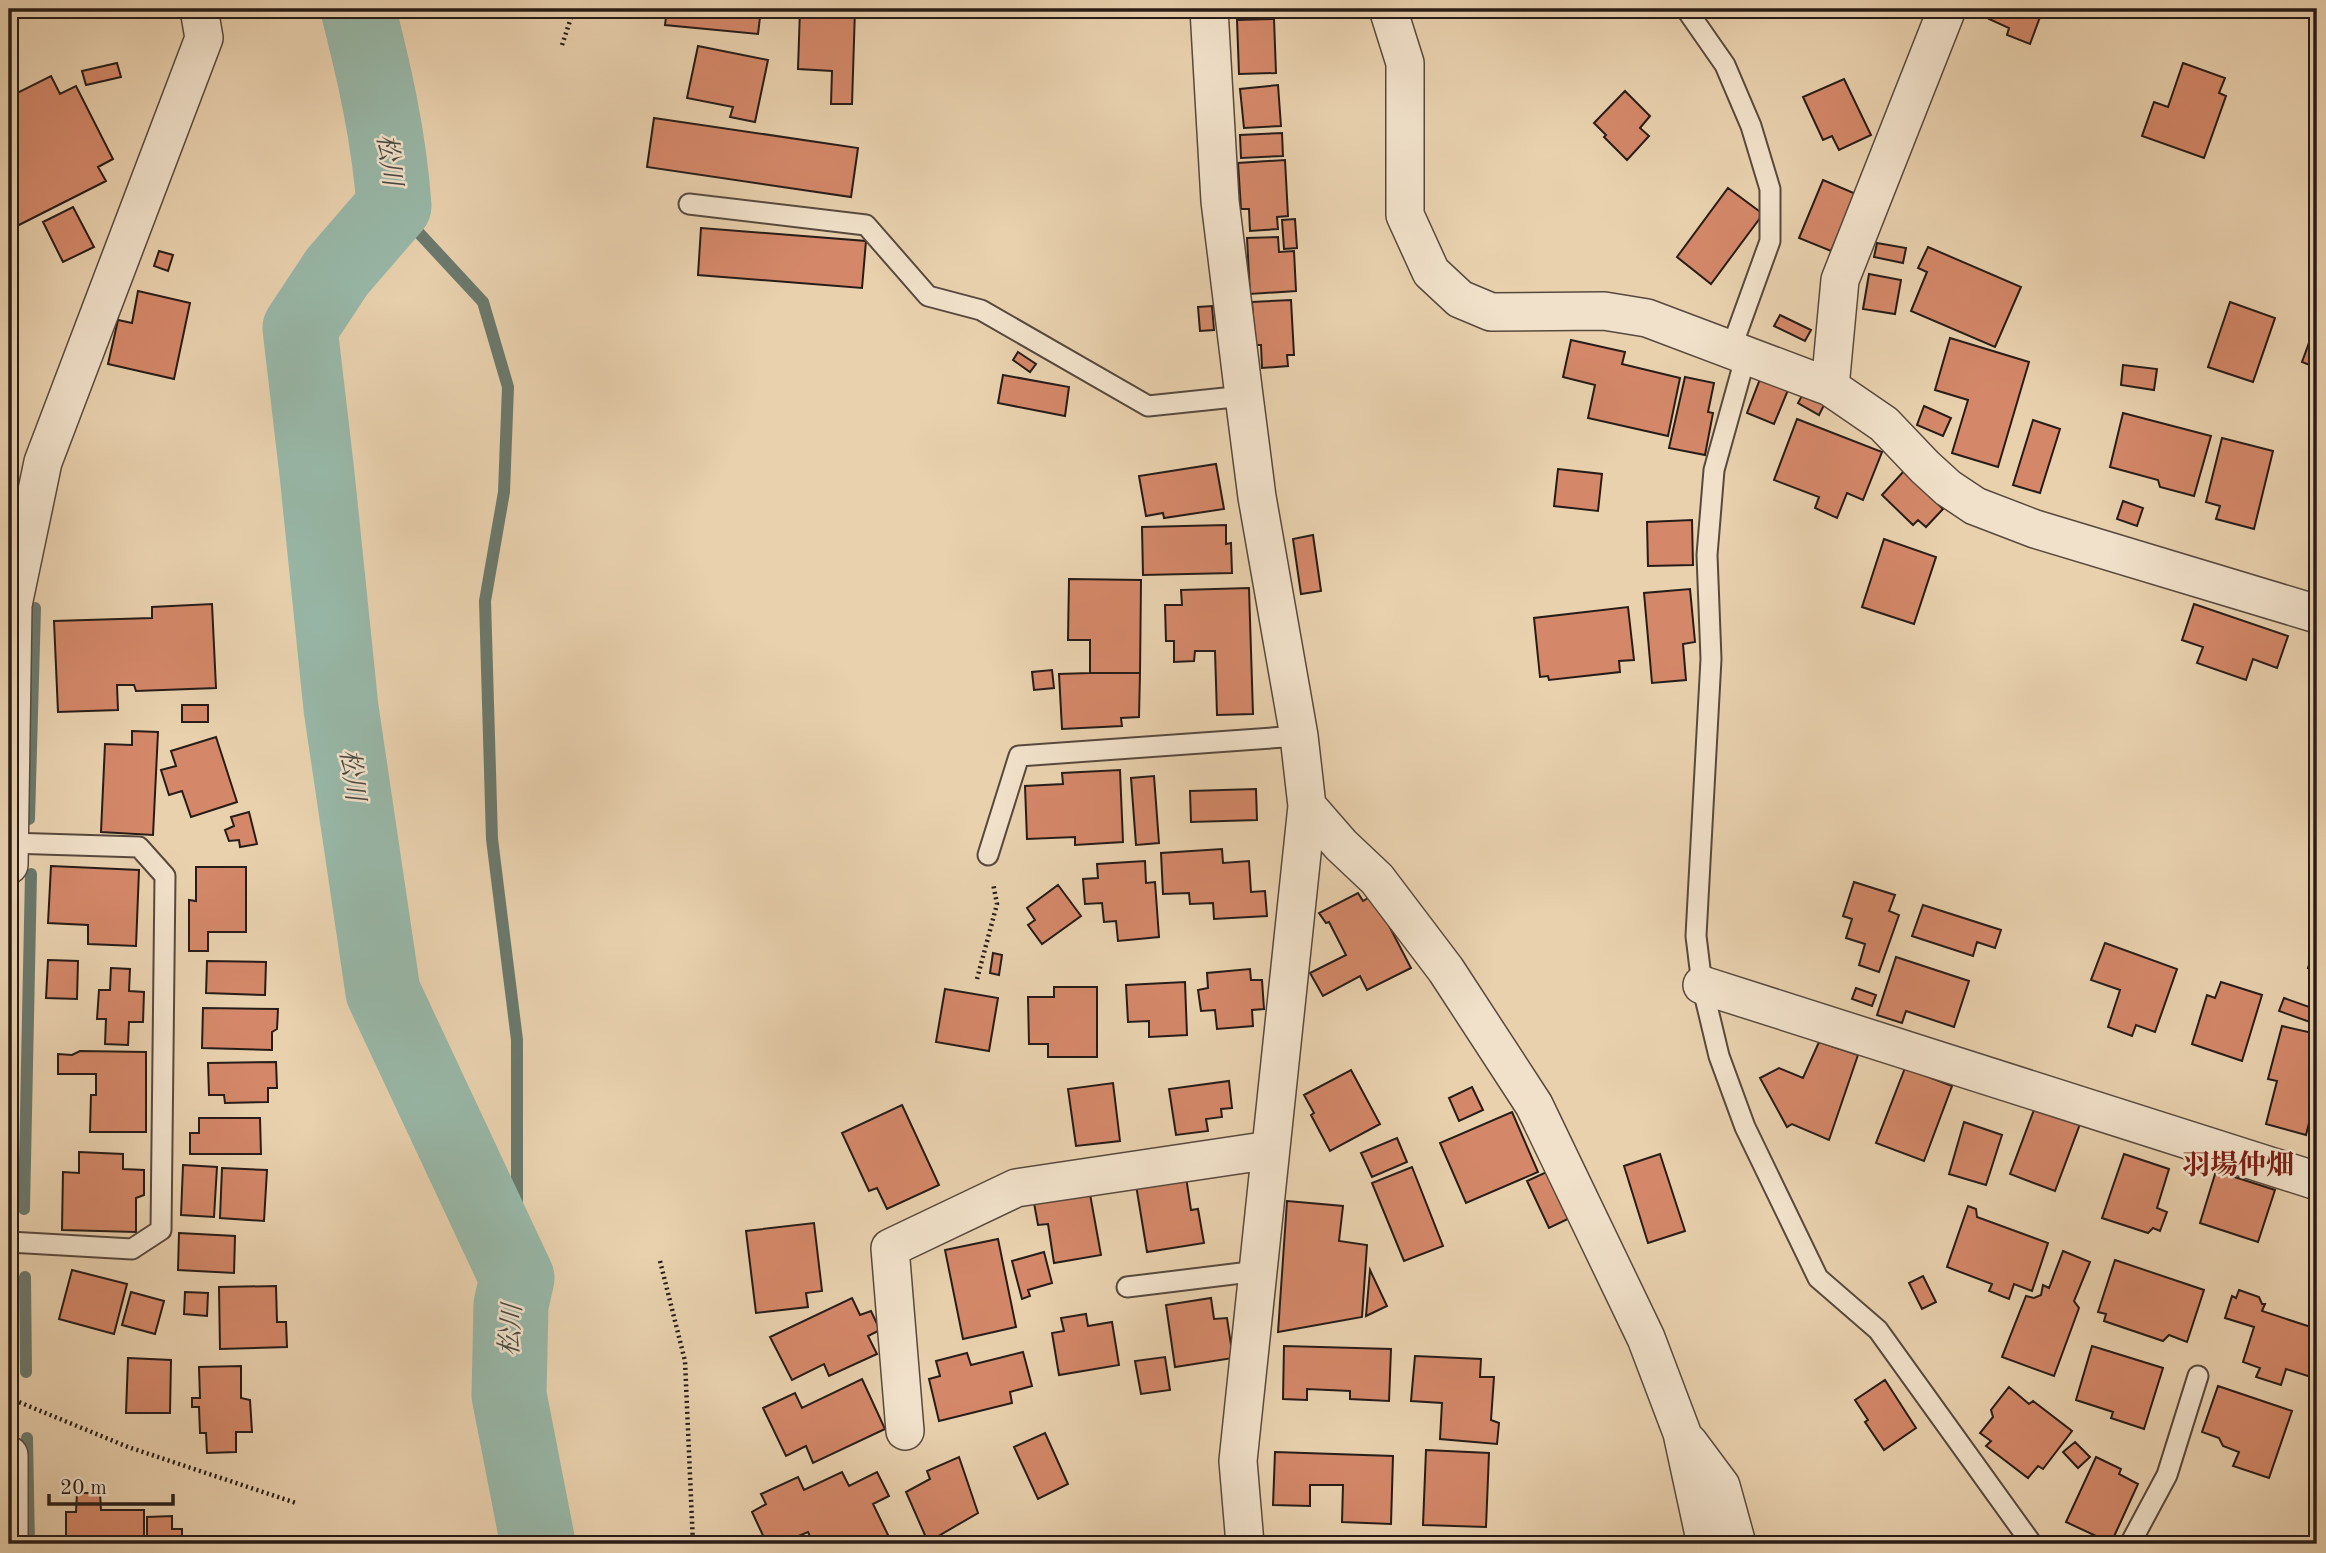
<svg xmlns="http://www.w3.org/2000/svg" width="2326" height="1553" font-family="'Old Standard TT','Noto Serif JP',serif">
<style>
.lines{fill:none;stroke-linecap:round;stroke-linejoin:round}
.stream{stroke:#6b796d;stroke-width:12}
.river{stroke:#98b7a7;stroke-width:75}
.building{fill:#d48869;stroke:#281c17;stroke-width:2}
.lane-casing{stroke:#58493d;stroke-width:23}
.street-casing{stroke:#58493d;stroke-width:40}
.path{stroke:#281c17;stroke-width:4.5;stroke-dasharray:2 3.5;stroke-linecap:butt}
.lane{stroke:#f1e1ca;stroke-width:19}
.street{stroke:#f1e1ca;stroke-width:37}
.labels{text-anchor:middle;dominant-baseline:central;stroke-width:5;stroke-linejoin:round;paint-order:stroke}
.water-label{font-size:26px;font-style:italic;fill:#4a4a42;stroke:#f1e1ca}
.quarter-label{font-size:28px;font-weight:bold;fill:#7a1f14;stroke:#f1e1ca}
</style>
<rect width="100%" height="100%" fill="#e9d1ae"/>
<filter id="stains"><feTurbulence type="fractalNoise" baseFrequency=".00286" numOctaves="4"/><feColorMatrix values="0 0 0 0 .2 0 0 0 0 .09 0 0 0 0 .02 0 0 0 .5 -.17"/></filter>
<radialGradient id="worn" r=".72"><stop offset=".6" stop-color="#630" stop-opacity="0"/><stop offset="1" stop-color="#630" stop-opacity=".3"/></radialGradient>
<g class="lines">
<!-- stream -->
<path class="stream" d="M394 206 483 302 508 387 504 492 485 601 492 839 517 1040V1278
M29 819 35 608
M24 1209 31 874
M25 1277 26 1372
M27 1438 29 1544"/>
<!-- river -->
<path class="river" d="M358 9C375 76 389 137 394 206L337 272 300 328 317 474 341 708 383 992 517 1278 511 1305 509 1395 538 1544"/>
</g>
<!-- building -->
<path class="building" d="M667 9H761L758 34 665 25Z
M800 9H855L852 104H831L832 71 798 69Z
M1993 9H2043L2030 44 2007 35 2009 28 1989 19Z
M1274 19 1276 73 1239 74 1237 20Z
M698 46 768 60 755 122 730 117 733 107 687 98Z
M117 63 121 77 86 85 82 71Z
M2183 63 2225 78 2219 93 2226 96 2204 158 2142 136 2154 102 2168 107Z
M51 76 60 94 76 86 113 159 98 167 106 181 9 230V97Z
M1844 79 1871 135 1839 150 1832 136 1823 140 1803 97Z
M1278 85 1281 126 1244 128 1240 89Z
M1625 91 1650 116 1640 128 1649 136 1627 160 1604 137 1606 135 1594 123Z
M654 118 858 148 851 197 647 167Z
M1282 133 1283 156 1241 158 1240 135Z
M1285 160 1288 216 1277 217 1278 229 1250 231 1249 209H1241L1238 163Z
M1823 180 1856 194 1831 251 1799 238Z
M1728 188 1763 214 1711 284 1677 257Z
M73 207 94 247 63 262 43 222Z
M1295 219 1297 248 1284 249 1282 220Z
M701 228 866 241 862 288 698 275Z
M1278 237 1279 252 1294 251 1296 291 1250 294 1247 238Z
M1877 243 1906 248 1903 263 1874 257Z
M1928 247 2021 287 1995 347 1911 311 1927 272 1918 268Z
M159 251 173 255 168 271 154 266Z
M1869 274 1901 280 1895 314 1863 309Z
M138 291 190 303 174 379 108 364 118 320 132 323Z
M1291 300 1294 355H1287L1288 366 1262 368 1261 345H1255L1252 302Z
M2230 302 2275 318 2253 382 2208 367Z
M1212 306 1214 330 1200 331 1198 307Z
M1780 315 1811 330 1805 341 1774 326Z
M2317 321V368L2302 362Z
M1950 338 2029 362 1998 467 1952 453 1968 400 1935 390Z
M1571 340 1625 352 1622 364 1680 378 1668 436 1588 418 1595 385 1563 377Z
M1018 352 1036 364 1030 372 1013 360Z
M2123 365 2157 369 2154 390 2121 385Z
M1003 375 1069 387 1065 416 998 403Z
M1685 377 1714 383 1708 412 1713 413 1705 455 1669 448Z
M1760 379 1788 390 1774 424 1747 413Z
M1805 390 1826 401 1819 415 1798 403Z
M1924 406 1951 418 1943 436 1917 425Z
M2123 413 2211 436 2194 496 2160 487 2158 480 2110 467Z
M1797 419 1882 452 1863 500 1847 493 1837 518 1815 508 1819 497 1774 480Z
M2033 420 2060 429 2040 493 2013 485Z
M2222 438 2273 451 2254 529 2216 519 2220 506 2206 502Z
M1216 464 1224 509 1164 518 1163 513 1146 516 1139 476Z
M1558 469 1602 474 1598 511 1554 506Z
M1904 471 1943 509 1926 527 1918 520 1913 525 1882 495Z
M2123 501 2143 508 2137 526 2117 519Z
M1692 520 1693 565 1648 566 1647 522Z
M1226 525V544L1231 543 1232 573 1143 575 1142 527Z
M1313 535 1321 591 1301 594 1293 539Z
M1884 539 1936 557 1914 624 1862 607Z
M1069 579 1141 580 1140 673H1090V640H1068Z
M1249 588 1253 714 1217 715 1215 651H1195L1194 661 1174 662V641H1166L1165 605H1182L1181 590Z
M1690 589 1695 642 1683 644 1686 680 1652 683 1644 593Z
M212 604 216 688 136 691 134 685H117L118 710 58 712 54 621 152 618V607Z
M2194 604 2288 636 2277 668 2253 659 2246 680 2197 663 2203 647 2182 640Z
M1628 607 1634 660 1619 661 1620 672 1549 680 1548 676 1540 677 1534 618Z
M1052 670 1054 688 1034 690 1032 672Z
M1090 673H1140L1139 717 1121 718 1122 726 1062 729 1059 674Z
M182 705H208V722H182Z
M132 731 158 732 153 835 101 832 105 744 132 745Z
M216 737 237 802 191 817 182 791 169 795 161 770 176 766 171 751Z
M1120 770 1123 842 1075 845V837L1027 839 1025 786 1063 784 1062 773Z
M1154 776 1159 843 1136 845 1131 778Z
M1256 789 1257 820 1191 822 1190 791Z
M249 812 257 844 240 847 239 840 229 841 225 830 234 826 231 817Z
M1222 849 1223 863 1249 861 1251 892 1265 891 1267 916 1214 919 1213 903 1190 904 1189 893 1163 894 1161 853Z
M1145 861 1146 883 1155 882 1159 937 1118 941 1116 921 1104 922 1102 903 1085 904 1083 879 1098 878 1097 864Z
M51 866 139 870 136 946 88 944V925L48 923Z
M196 867H246V932H208V951H189V900L196 901Z
M1854 882 1895 895 1889 911 1899 915 1879 972 1859 965 1865 944 1846 938 1852 919 1843 916Z
M1058 885 1081 916 1042 944 1028 925 1035 920 1027 908Z
M1358 893 1363 901 1373 895 1411 968 1367 990 1360 976 1323 996 1310 973 1346 955 1329 922 1326 923 1319 913Z
M1923 905 2001 930 1995 948 1977 942 1973 956 1912 936Z
M2317 939V971L2308 968Z
M2105 943 2177 969 2155 1032 2136 1025 2132 1036 2108 1027 2120 990 2091 980Z
M993 953 1002 955 999 975 990 973Z
M1896 957 1969 981 1954 1027 1906 1011 1902 1023 1877 1015Z
M48 960 78 961 77 999 46 998Z
M207 961 266 962 265 995 206 993Z
M111 968 130 969 129 991 144 992 143 1022H129L128 1045 105 1044 106 1019H97L99 990H110Z
M1250 969 1251 980H1262L1264 1009 1252 1010 1253 1026 1217 1029 1215 1010 1201 1011 1198 990 1208 988 1207 973Z
M1185 982 1187 1035 1149 1037V1021L1128 1022 1126 985Z
M2221 982 2262 995 2242 1061 2192 1044 2207 995 2215 998Z
M1054 987H1097V1057H1048V1044H1029L1028 997H1054Z
M1856 988 1876 995 1872 1006 1852 999Z
M945 989 998 998 989 1051 936 1042Z
M2284 998 2315 1009 2310 1022 2279 1011Z
M203 1008 278 1009 277 1029 272 1032V1050L202 1048Z
M2282 1026 2317 1034V1091L2306 1135 2266 1124 2277 1081 2268 1079Z
M1819 1042 1858 1055 1829 1140 1792 1124 1787 1127 1760 1078 1779 1068 1803 1078Z
M80 1051 146 1052V1132H90L91 1095H96V1074H58V1054L72 1055Z
M276 1062 277 1088H268V1102L225 1103 224 1095H209L208 1063Z
M1905 1068 1952 1086 1924 1161 1876 1143Z
M1351 1070 1380 1124 1330 1151 1311 1115 1314 1113 1304 1095Z
M1229 1081 1232 1108 1221 1109 1222 1117 1206 1119 1208 1131 1176 1135 1169 1089Z
M1113 1083 1120 1141 1076 1146 1068 1089Z
M1472 1087 1483 1110 1459 1121 1449 1098Z
M902 1105 939 1185 887 1209 877 1188 869 1191 842 1133Z
M2035 1107 2080 1124 2055 1191 2010 1174Z
M1512 1112 1538 1172 1466 1203 1440 1143Z
M199 1118H260L261 1154H190V1133H199Z
M1964 1122 2002 1135 1986 1185 1949 1174Z
M1397 1138 1407 1162 1372 1177 1361 1153Z
M79 1152 123 1154V1169L144 1170V1195L136 1198V1232L62 1230 63 1172 79 1173Z
M1660 1154 1685 1231 1648 1243 1624 1166Z
M2124 1154 2169 1169 2157 1208 2167 1212 2160 1231 2153 1228 2148 1233 2102 1218Z
M183 1165 217 1167 214 1217 181 1215Z
M1412 1167 1443 1246 1404 1261 1372 1183Z
M222 1168 267 1170 264 1221 220 1218Z
M1551 1170 1572 1217 1549 1228 1527 1181Z
M2216 1171 2275 1190 2258 1242 2200 1223Z
M1186 1177 1191 1210 1198 1209 1204 1243 1147 1252 1136 1185Z
M1090 1194 1101 1255 1054 1263 1048 1224 1038 1225 1034 1203Z
M1287 1201 1343 1206 1339 1241 1367 1245 1362 1317 1278 1332Z
M1968 1206 1976 1209 1977 1217 2048 1243 2032 1291 2014 1284 2009 1299 1989 1291 1992 1284 1947 1267Z
M814 1223 822 1291 806 1293 808 1307 756 1313 746 1231Z
M179 1233 235 1236 234 1273 178 1270Z
M998 1239 1016 1327 963 1339 945 1250Z
M2063 1251 2090 1262 2074 1301 2079 1308 2054 1376 2002 1357 2026 1296 2034 1298 2041 1295 2043 1285 2049 1288Z
M1044 1252 1052 1283 1028 1290 1030 1296 1022 1299 1012 1261Z
M2115 1260 2204 1290 2187 1342 2169 1335 2163 1341 2104 1321 2106 1314 2098 1312Z
M72 1270 127 1284 114 1334 59 1319Z
M1370 1270 1387 1306 1366 1316Z
M1923 1276 1936 1302 1922 1309 1909 1283Z
M276 1286 277 1322H286L287 1347 220 1349 219 1287Z
M2239 1290 2259 1297 2262 1304H2265L2262 1311 2317 1329V1356L2311 1377 2286 1369 2281 1385 2256 1377 2260 1368 2243 1362 2254 1327 2225 1318 2232 1296 2236 1298Z
M131 1292 164 1301 155 1334 122 1325Z
M185 1292 208 1293 207 1316 184 1314Z
M852 1298 860 1315 871 1311 880 1330 868 1336 877 1354 829 1376 824 1364 792 1380 770 1337Z
M1211 1298 1214 1319 1227 1318 1233 1358 1175 1367 1166 1305Z
M1086 1314 1088 1326 1112 1322 1119 1365 1059 1375 1052 1333 1064 1331 1061 1318Z
M1284 1346 1391 1349 1389 1401 1350 1399V1391L1307 1389V1400L1283 1399Z
M2092 1346 2163 1368 2144 1429 2111 1418 2113 1412 2076 1400Z
M1023 1352 1032 1386 1010 1392 1012 1403 939 1421 929 1379 940 1376 936 1361 967 1353 971 1365Z
M1415 1356 1481 1359 1480 1377H1494L1491 1420 1499 1423 1497 1444 1440 1439 1442 1403 1411 1401Z
M1165 1357 1170 1390 1141 1394 1135 1361Z
M128 1358 171 1360 170 1413H126Z
M241 1366V1398L250 1400 252 1432H236V1452L207 1453 206 1433H200L199 1407H192V1398H200L199 1367Z
M862 1379 885 1429 813 1463 806 1446 786 1456 763 1408 795 1393 802 1408Z
M1885 1380 1916 1428 1884 1450 1865 1422 1868 1420 1855 1400Z
M2218 1386 2292 1411 2269 1478 2233 1466 2239 1452 2223 1446 2219 1438 2202 1432Z
M2009 1387 2029 1404 2033 1401 2072 1431 2043 1469 2038 1466 2028 1478 1986 1446 1991 1441 1980 1433 1993 1417 1991 1410Z
M1045 1433 1068 1484 1038 1499 1014 1447Z
M2075 1442 2090 1457 2078 1468 2063 1452Z
M1426 1450 1489 1453 1486 1527 1423 1525Z
M1275 1452 1393 1456 1391 1524 1342 1522 1343 1485H1310V1506L1273 1505Z
M959 1457 978 1513 928 1542 906 1492 930 1479 927 1471Z
M2096 1457 2121 1469 2119 1474 2138 1484 2111 1543 2066 1522Z
M842 1472 849 1486 877 1472 889 1496 873 1504 889 1537 873 1544H814L808 1532 779 1544H767L752 1512 766 1504 761 1494 798 1477 804 1490Z
M77 1493H100L101 1510H144V1544H66V1512H76Z
M172 1516V1529H182V1544H147V1517Z"/>
<g class="lines">
<defs>
<path id="lane" d="M1686 9 1725 65 1751 126 1770 189V241L1731 349
M689 204 866 225 928 296 981 310 1148 406 1244 396
M1746 355 1714 470 1707 555 1711 659 1696 936 1702 985 1719 1056 1745 1127 1818 1278 1878 1330 2032 1544
M988 855 1019 756 1299 736
M9 1242 132 1249 161 1230 165 876 139 847 9 843
M1127 1287 1258 1271
M2130 1544 2167 1475 2198 1376"/>
<path id="street" d="M1209 9 1220 201 1244 396 1257 497 1299 736 1307 806 1238 1461 1245 1544
M1388 9 1405 63V215L1431 272 1460 299 1491 312 1604 311 1647 318 1830 387 1884 424 1925 467 1948 488 1975 506 2035 529 2317 614
M1830 387 1840 280 1947 9
M1307 806 1341 845 1377 879 1446 970 1534 1105 1646 1338 1682 1433 1706 1544
M9 865 13 605 43 462 204 38 199 9
M1702 985 2317 1181
M905 1431 890 1248 1016 1188 1270 1150
M1689 1443 1721 1486 1737 1544
M9 1455V1544"/>
</defs>
<!-- lane casing -->
<use href="#lane" class="lane-casing"/>
<!-- street casing -->
<use href="#street" class="street-casing"/>
<!-- path -->
<path class="path" d="M562 45 574 9
M977 979 997 904 993 883
M660 1261 685 1361 693 1544
M9 1398 128 1447 296 1503"/>
<!-- lane -->
<use href="#lane" class="lane"/>
<!-- street -->
<use href="#street" class="street"/>
</g>
<g class="labels">
<!-- water labels -->
<g class="water-label">
<text transform="translate(388 160) rotate(82)">松川</text>
<text transform="translate(351 775) rotate(82)">松川</text>
<text transform="translate(512 1330) rotate(-86)">松川</text>
</g>
<!-- quarter labels -->
<g class="quarter-label">
<text x="2238" y="1167">羽場仲畑</text>
</g>
</g>
<!-- margin -->
<rect width="2326" height="1553" fill="none" stroke="#e9d1ae" stroke-width="35"/>
<rect x="10" y="10" width="2305" height="1532" fill="none" stroke="#281c17" stroke-width="3.5"/>
<rect x="18" y="18" width="2291" height="1518" fill="none" stroke="#281c17" stroke-width="2"/>
<!-- scale -->
<path d="M49 1494v10h124v-10" fill="none" stroke="#281c17" stroke-width="3.5"/>
<text x="60" y="1494" font-size="21" fill="#281c17" stroke="#f1e1ca" stroke-width="5" paint-order="stroke">20 m</text>
<rect width="100%" height="100%" filter="url(#stains)"/>
<rect width="100%" height="100%" fill="url(#worn)"/>
</svg>
